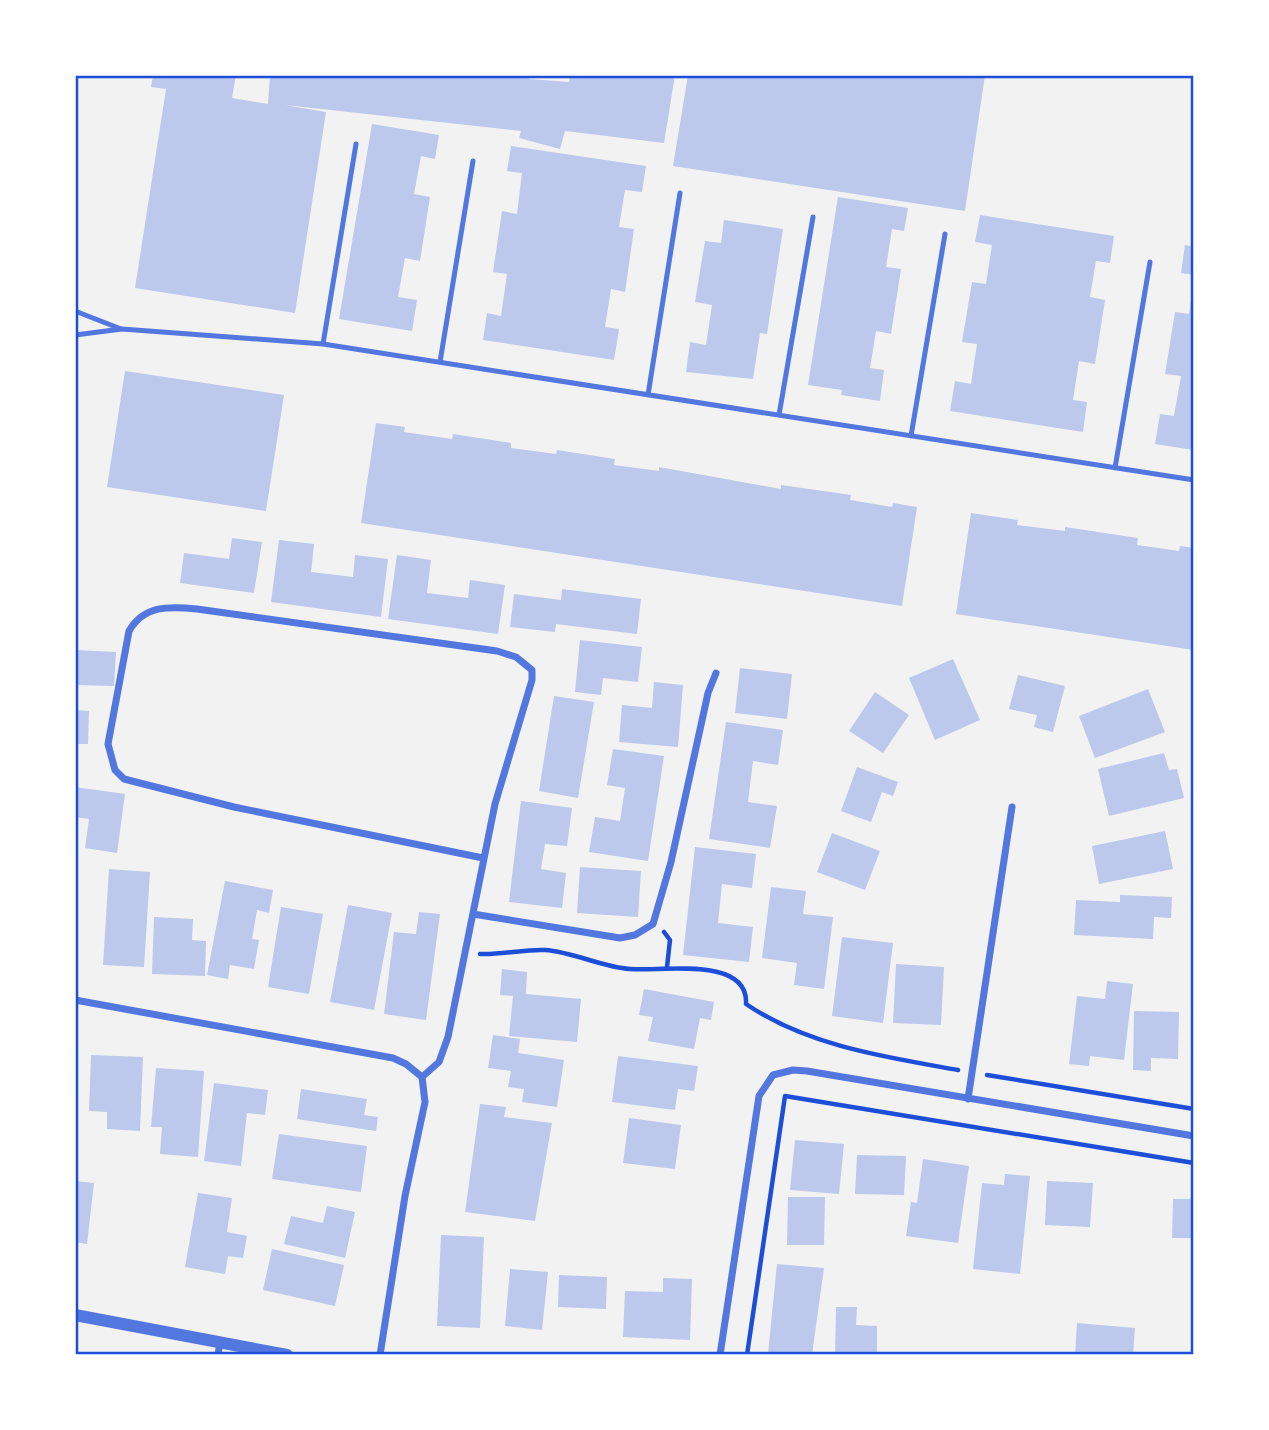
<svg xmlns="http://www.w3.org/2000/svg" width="1269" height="1430" font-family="Quicksand,sans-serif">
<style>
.building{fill:#bdc9ec}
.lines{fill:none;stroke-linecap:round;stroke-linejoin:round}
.path{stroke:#1d4ed8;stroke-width:4.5}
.service{stroke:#5277de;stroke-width:5}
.minor{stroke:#5277de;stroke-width:7}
.tertiary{stroke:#5277de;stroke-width:12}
.neatline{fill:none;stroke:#1d4ed8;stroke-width:2.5}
</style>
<rect width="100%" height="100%" fill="#f2f2f2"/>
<!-- building -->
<path class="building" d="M153 75H236L232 98 268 104 270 75H451L468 78V75H529V79L569 82 570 75H675L664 143 565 131 560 149 519 138 521 131 285 105 326 112 295 313 135 288 166 89 151 87Z
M688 75H985L965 211 673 166Z
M372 124 439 135 435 159 421 156 414 194 430 197 420 261 405 258 398 297 417 300 412 331 339 319Z
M511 146 646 166 642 192 625 190 619 227 634 229 625 292 611 289 605 327 619 329 614 360 483 340 487 313 501 316 507 274 493 272 502 211 517 214 522 173 507 171Z
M838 197 908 208 904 231 892 229 886 267 901 269 891 334 876 331 870 368 884 370 880 401 841 395 842 390 808 385Z
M980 215 1114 236 1110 263 1096 261 1090 297 1105 300 1095 364 1079 361 1073 400 1087 402 1083 432 950 411 955 381 971 384 977 344 962 342 972 282 986 284 992 245 975 242Z
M724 220 783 229 767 334 760 333 753 379 686 372 690 342 706 345 712 305 695 302 705 241 721 243Z
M1185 245 1194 247V275L1181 273Z
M1192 294 1194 295V450L1155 444 1160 414 1174 416 1181 376 1165 374 1175 312 1189 314Z
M125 371 284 395 266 511 107 487Z
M376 423 405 427 404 432 452 439 453 434 511 443V448L556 454 557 450 615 459 614 465 659 471V467L781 489V485L851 495 850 500 892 507 893 503 917 507 902 606 361 523Z
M971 513 1018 520 1017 525 1065 531V527L1138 538 1137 545 1179 551 1180 546 1194 548V650L956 614Z
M232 538 262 542 254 593 180 583 184 553 229 559Z
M279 540 314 544 311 572 353 577 355 555 388 559 381 617 271 602Z
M397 555 431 560 427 593 468 598 470 580 505 585 498 634 388 619Z
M562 589 641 599 637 634 556 624 555 632 510 627 514 594 561 600Z
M580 640 642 647 638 682 603 678 601 695 575 692Z
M75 650 116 652 114 686 75 685Z
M953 659 980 720 935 740 909 678Z
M740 668 792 674 787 719 735 713Z
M1018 675 1065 686 1053 732 1034 727 1037 715 1009 709Z
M654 682 683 685 678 747 619 742 622 705 652 708Z
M1148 689 1165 732 1095 758 1079 716Z
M875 692 909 715 883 753 849 731Z
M554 696 594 702 578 798 539 791Z
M75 710 89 711 88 744H75Z
M726 722 783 730 778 765 753 761 748 802 777 806 770 848 709 839Z
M613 749 664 756 648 861 589 852 595 817 620 821 625 788 607 785Z
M1164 753 1169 770 1177 769 1184 798 1109 816 1098 769Z
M857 767 898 782 893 796 882 792 871 822 841 811Z
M75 787 125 794 117 853 85 848 89 819 75 817Z
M521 801 572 808 567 846 545 844 541 869 566 873 562 908 509 902Z
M1165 831 1173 869 1099 884 1092 846Z
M832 833 880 851 865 890 817 872Z
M695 847 756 854 752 888 722 884 718 923 753 927 749 962 683 955Z
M580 867 641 871 638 917 577 913Z
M109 869 150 872 144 967 103 965Z
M225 881 273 890 269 913 257 910 252 939 259 940 254 969 230 965 228 979 207 975Z
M771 887 806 891 803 914 833 917 824 989 794 985 797 963 762 958Z
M1120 895 1172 897 1171 918 1154 917 1153 939 1074 935 1076 900 1120 902Z
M348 905 392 913 374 1010 330 1002Z
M281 907 323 914 309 994 268 987Z
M419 912 440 914 426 1020 384 1014 394 932 416 934Z
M154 917 193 919 192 940 206 941 205 976 152 974Z
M842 937 893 943 883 1023 832 1016Z
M896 964 944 967 941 1025 893 1023Z
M502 969 527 972 526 994 581 999 577 1042 509 1036 513 996 500 995Z
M1107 981 1133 984 1124 1060 1090 1056 1089 1066 1069 1064 1077 996 1105 999Z
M644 989 714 1002 711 1020 700 1018 694 1049 648 1041 653 1017 639 1015Z
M1134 1011 1179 1012 1178 1059 1151 1058V1071L1133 1070Z
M493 1035 520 1039 518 1053 564 1060 557 1107 522 1102 524 1089 508 1087 511 1071 488 1068Z
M91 1055 143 1057 140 1131 107 1129V1112L89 1111Z
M618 1056 698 1066 694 1091 678 1089 675 1110 612 1102Z
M156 1068 204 1071 198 1157 160 1154 162 1127H151Z
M214 1083 268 1090 265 1115 247 1113 241 1166 204 1161Z
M301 1089 367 1099 364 1115 378 1117 376 1131 297 1119Z
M480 1104 506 1107 504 1117 552 1123 535 1221 465 1212Z
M629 1118 681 1125 675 1169 623 1163Z
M279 1134 367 1146 361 1192 272 1179Z
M795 1140 844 1144 839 1194 790 1190Z
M857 1155 906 1156 904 1195 855 1194Z
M923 1159 969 1166 958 1243 906 1236 911 1202 917 1203Z
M1005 1174 1030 1176 1020 1274 973 1269 982 1183 1004 1185Z
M75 1181 94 1183 87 1244 75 1242Z
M1047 1181 1093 1183 1090 1227 1045 1225Z
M198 1193 232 1198 227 1232 247 1236 243 1258 228 1256 225 1274 185 1267Z
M788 1197H825L824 1245H787Z
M1173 1199H1194V1238H1172Z
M327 1206 355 1212 345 1258 284 1244 291 1216 323 1223Z
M441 1235 484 1237 480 1328 437 1326Z
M272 1249 344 1265 335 1306 263 1290Z
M777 1264 824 1268 812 1355 768 1354Z
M510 1269 548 1272 542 1330 505 1326Z
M559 1275 607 1277 606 1309 558 1307Z
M663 1278 692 1279 690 1340 623 1337 625 1291 663 1292Z
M836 1307H857L856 1325 877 1326V1355H835Z
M1077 1323 1135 1328 1133 1355H1075Z"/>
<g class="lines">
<!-- path -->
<path class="path" d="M664 932 670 940 667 967
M480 954C502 955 524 949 545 950 574 952 601 967 630 969 659 972 749 955 746 1004 808 1046 885 1057 958 1070
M987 1075 1194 1109
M747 1355 785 1096 1194 1163"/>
<!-- service -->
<path class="service" d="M75 311 121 329
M75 335 122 329 323 344 1194 480
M323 344 356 144
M440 362 473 161
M648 395 680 193
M779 415 813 217
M911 436 945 234
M1115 468 1150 262"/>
<!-- minor -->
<path class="minor" d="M473 914 620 938 635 935 653 924 671 862 708 693 716 673
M75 1000 393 1058 406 1064 422 1077 425 1102 405 1196 380 1355
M422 1077 439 1062 448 1037 495 804 532 680V670L516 657 497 651 197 609C169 606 144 605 129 631L108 744 115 770 124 779 234 807 483 858
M968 1099 1012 807
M218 1355 220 1342
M720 1355 759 1096 773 1075 793 1070 807 1071 1194 1136"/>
<!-- tertiary -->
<path class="tertiary" d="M75 1315 287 1355"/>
</g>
<!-- border -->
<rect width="1269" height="1430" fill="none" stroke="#ffffff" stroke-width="154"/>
<rect x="77" y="77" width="1115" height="1276" class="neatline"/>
</svg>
